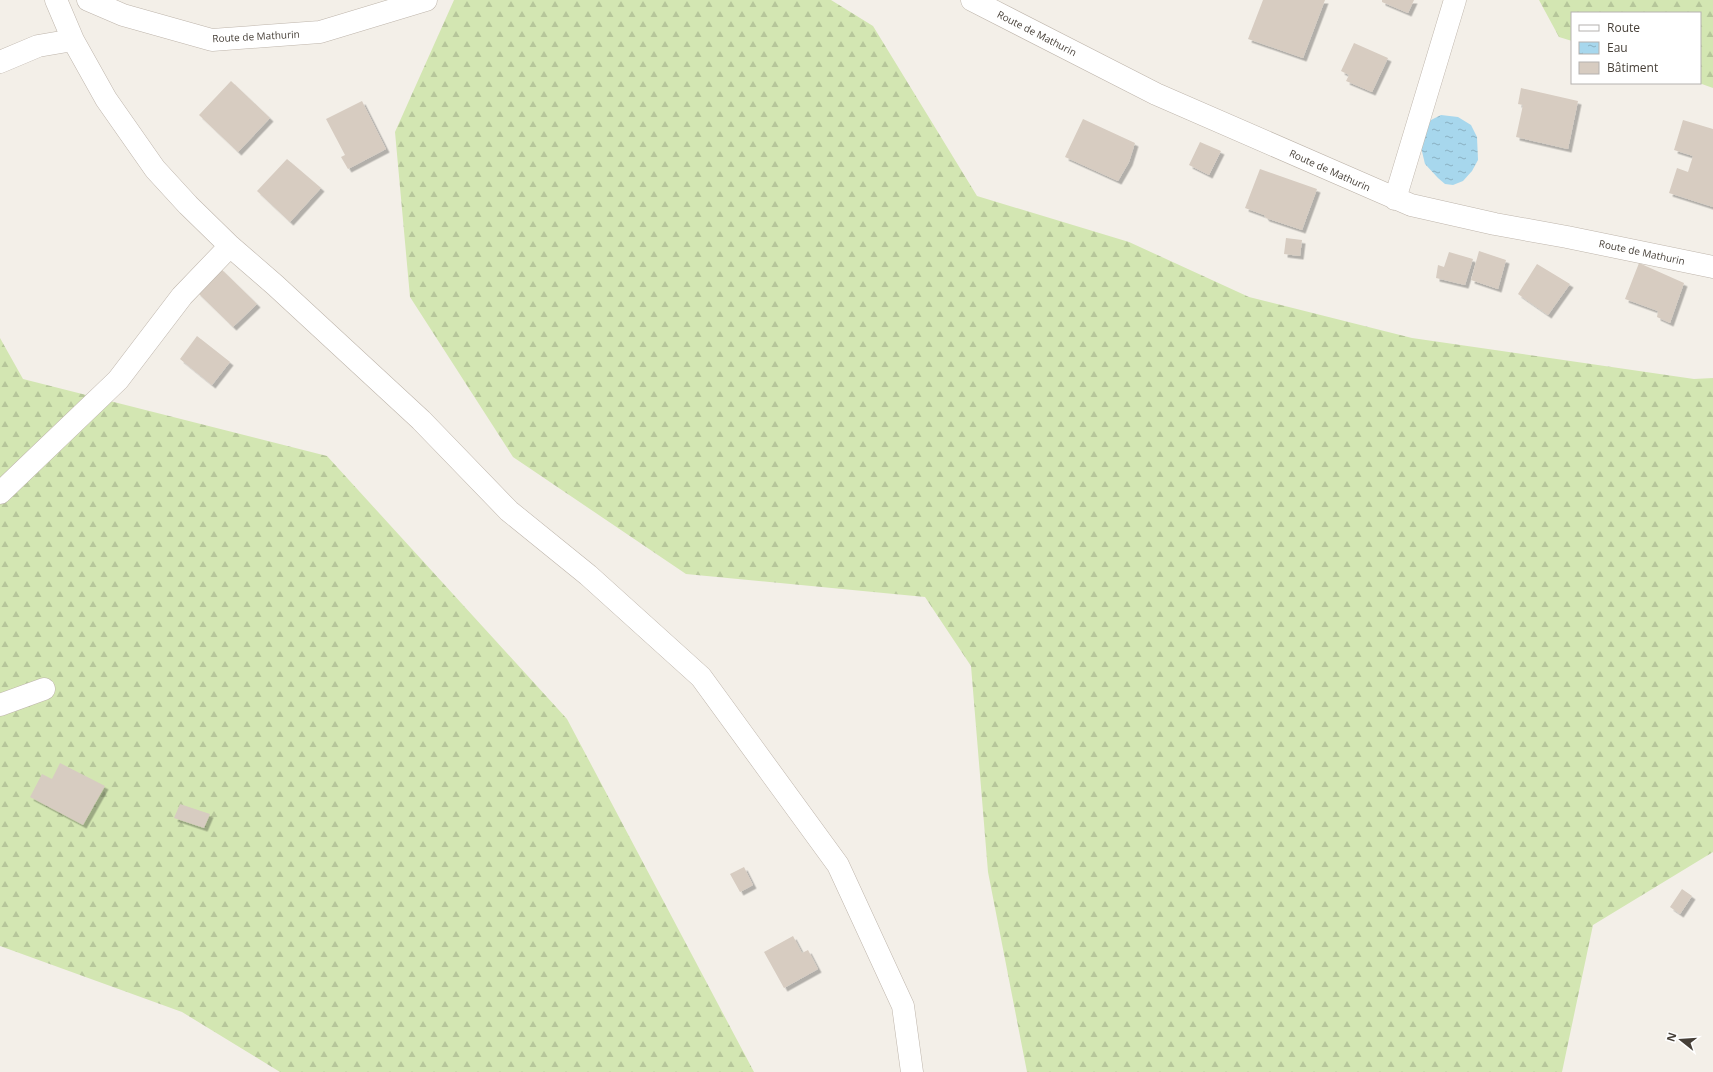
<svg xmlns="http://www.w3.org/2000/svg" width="1713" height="1072" font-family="'Open Sans',sans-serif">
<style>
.forest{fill:url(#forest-firs)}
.water{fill:url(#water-ripples)}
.building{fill:#d7ccc1;filter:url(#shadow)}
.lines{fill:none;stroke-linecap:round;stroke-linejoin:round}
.minor-casing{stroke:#beb5ab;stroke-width:23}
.minor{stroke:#fff;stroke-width:22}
.labels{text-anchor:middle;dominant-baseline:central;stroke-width:4;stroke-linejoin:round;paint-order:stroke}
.street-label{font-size:10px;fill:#463f37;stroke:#fff}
</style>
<defs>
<pattern id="forest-firs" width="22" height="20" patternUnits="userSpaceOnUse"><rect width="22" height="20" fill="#d3e6b2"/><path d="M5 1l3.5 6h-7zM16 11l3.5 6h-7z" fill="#b6c69a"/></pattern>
<pattern id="water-ripples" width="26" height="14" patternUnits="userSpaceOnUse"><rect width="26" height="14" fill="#a7d7ed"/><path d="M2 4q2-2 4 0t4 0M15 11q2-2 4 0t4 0" fill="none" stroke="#8ab0c1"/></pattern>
<filter id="shadow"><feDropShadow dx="3.5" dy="3.5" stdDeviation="0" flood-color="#0004"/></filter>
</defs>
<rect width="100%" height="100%" fill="#f3efe8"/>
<!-- forest -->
<path class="forest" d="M454 0H831L873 26 977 196 1129 242 1249 297 1412 338 1694 379 1713 378V852L1593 925 1562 1072H1027L988 872 971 666 925 597 686 574 513 457 410 297 395 132Z
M1539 0H1713V88L1699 83 1700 13H1572V41L1559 37Z
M0 338 23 379 327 456 567 719 754 1072H280L182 1012 0 946Z"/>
<!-- water -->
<path class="water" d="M1441 115 1458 117 1471 125 1477 137 1478 160 1472 171 1463 181 1453 185 1445 184 1438 178 1425 164 1419 139 1431 120Z"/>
<!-- building -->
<path class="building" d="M1263 0H1325L1303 58 1248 39Z
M1382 0H1414L1408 13 1382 2Z
M1354 43 1388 58 1372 92 1346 81 1349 75 1341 71Z
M231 81 270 118 238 152 199 115Z
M1521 88 1578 101 1568 149 1516 137 1523 105 1518 104Z
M362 101 386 149 348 169 341 157 345 155 326 119Z
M1083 119 1135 143 1129 162 1118 181 1065 157Z
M1683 120 1713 129V207L1669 193 1677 168 1688 172 1693 156 1674 150Z
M1200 142 1221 151 1209 175 1189 165Z
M287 159 321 188 290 222 257 191Z
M1260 169 1317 189 1302 230 1266 218 1264 215 1245 208Z
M1286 238 1302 240 1300 256 1284 254Z
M1479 251 1506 260 1498 289 1471 280Z
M1449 252 1473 259 1465 285 1436 278 1438 265 1444 267Z
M1639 263 1684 283 1670 323 1657 317 1658 311 1625 299Z
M1537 264 1570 284 1548 315 1518 294Z
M220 268 257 304 233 327 197 292Z
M197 336 230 362 212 385 180 359Z
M60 763 105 786 83 825 30 797 42 774 52 779Z
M180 804 210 814 204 828 174 818Z
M744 867 753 885 740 892 730 874Z
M1682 889 1692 896 1680 914 1670 907Z
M793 936 802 953 808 950 818 969 784 988 764 952Z"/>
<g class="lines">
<defs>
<path id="minor" d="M56 0 73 40 106 99 155 169 188 205 230 246 275 285 421 420 509 511 588 575 701 677 838 865 903 1006 912 1072
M88 0 123 15 212 40 320 32 426 0
M972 0 1156 94 1411 205 1495 224 1567 237 1713 267
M0 62 38 46 73 40
M1395 199 1455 0
M0 493 118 380 182 296 230 246
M0 705 44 689"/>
</defs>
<!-- minor casing -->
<use href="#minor" class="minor-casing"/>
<!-- minor -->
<use href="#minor" class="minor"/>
</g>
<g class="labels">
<!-- street labels -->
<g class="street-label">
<text transform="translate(1037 33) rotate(27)">Route de Mathurin</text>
<text transform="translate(256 36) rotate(-3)">Route de Mathurin</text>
<text transform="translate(1330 170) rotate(24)">Route de Mathurin</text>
<text transform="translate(1642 252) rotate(12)">Route de Mathurin</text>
</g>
</g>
<!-- legend -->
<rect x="1571" y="12" width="130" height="72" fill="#ffffff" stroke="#b5b2af"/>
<rect x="1579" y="25" width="20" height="6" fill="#ffffff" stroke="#b5b2af"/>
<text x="1607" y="32" font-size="12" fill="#463f37">Route</text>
<rect x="1579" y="42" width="20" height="12" fill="url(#water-ripples)" stroke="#b5b2af"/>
<text x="1607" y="52" font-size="12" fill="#463f37">Eau</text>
<rect x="1579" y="62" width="20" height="12" fill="#d7ccc1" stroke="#b5b2af"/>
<text x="1607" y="72" font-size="12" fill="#463f37">Bâtiment</text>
<!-- north arrow -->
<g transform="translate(1681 1040) rotate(287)" stroke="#ffffff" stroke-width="3" paint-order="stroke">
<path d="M0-3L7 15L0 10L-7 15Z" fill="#463f37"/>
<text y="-6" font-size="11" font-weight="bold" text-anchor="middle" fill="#463f37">N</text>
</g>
</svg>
